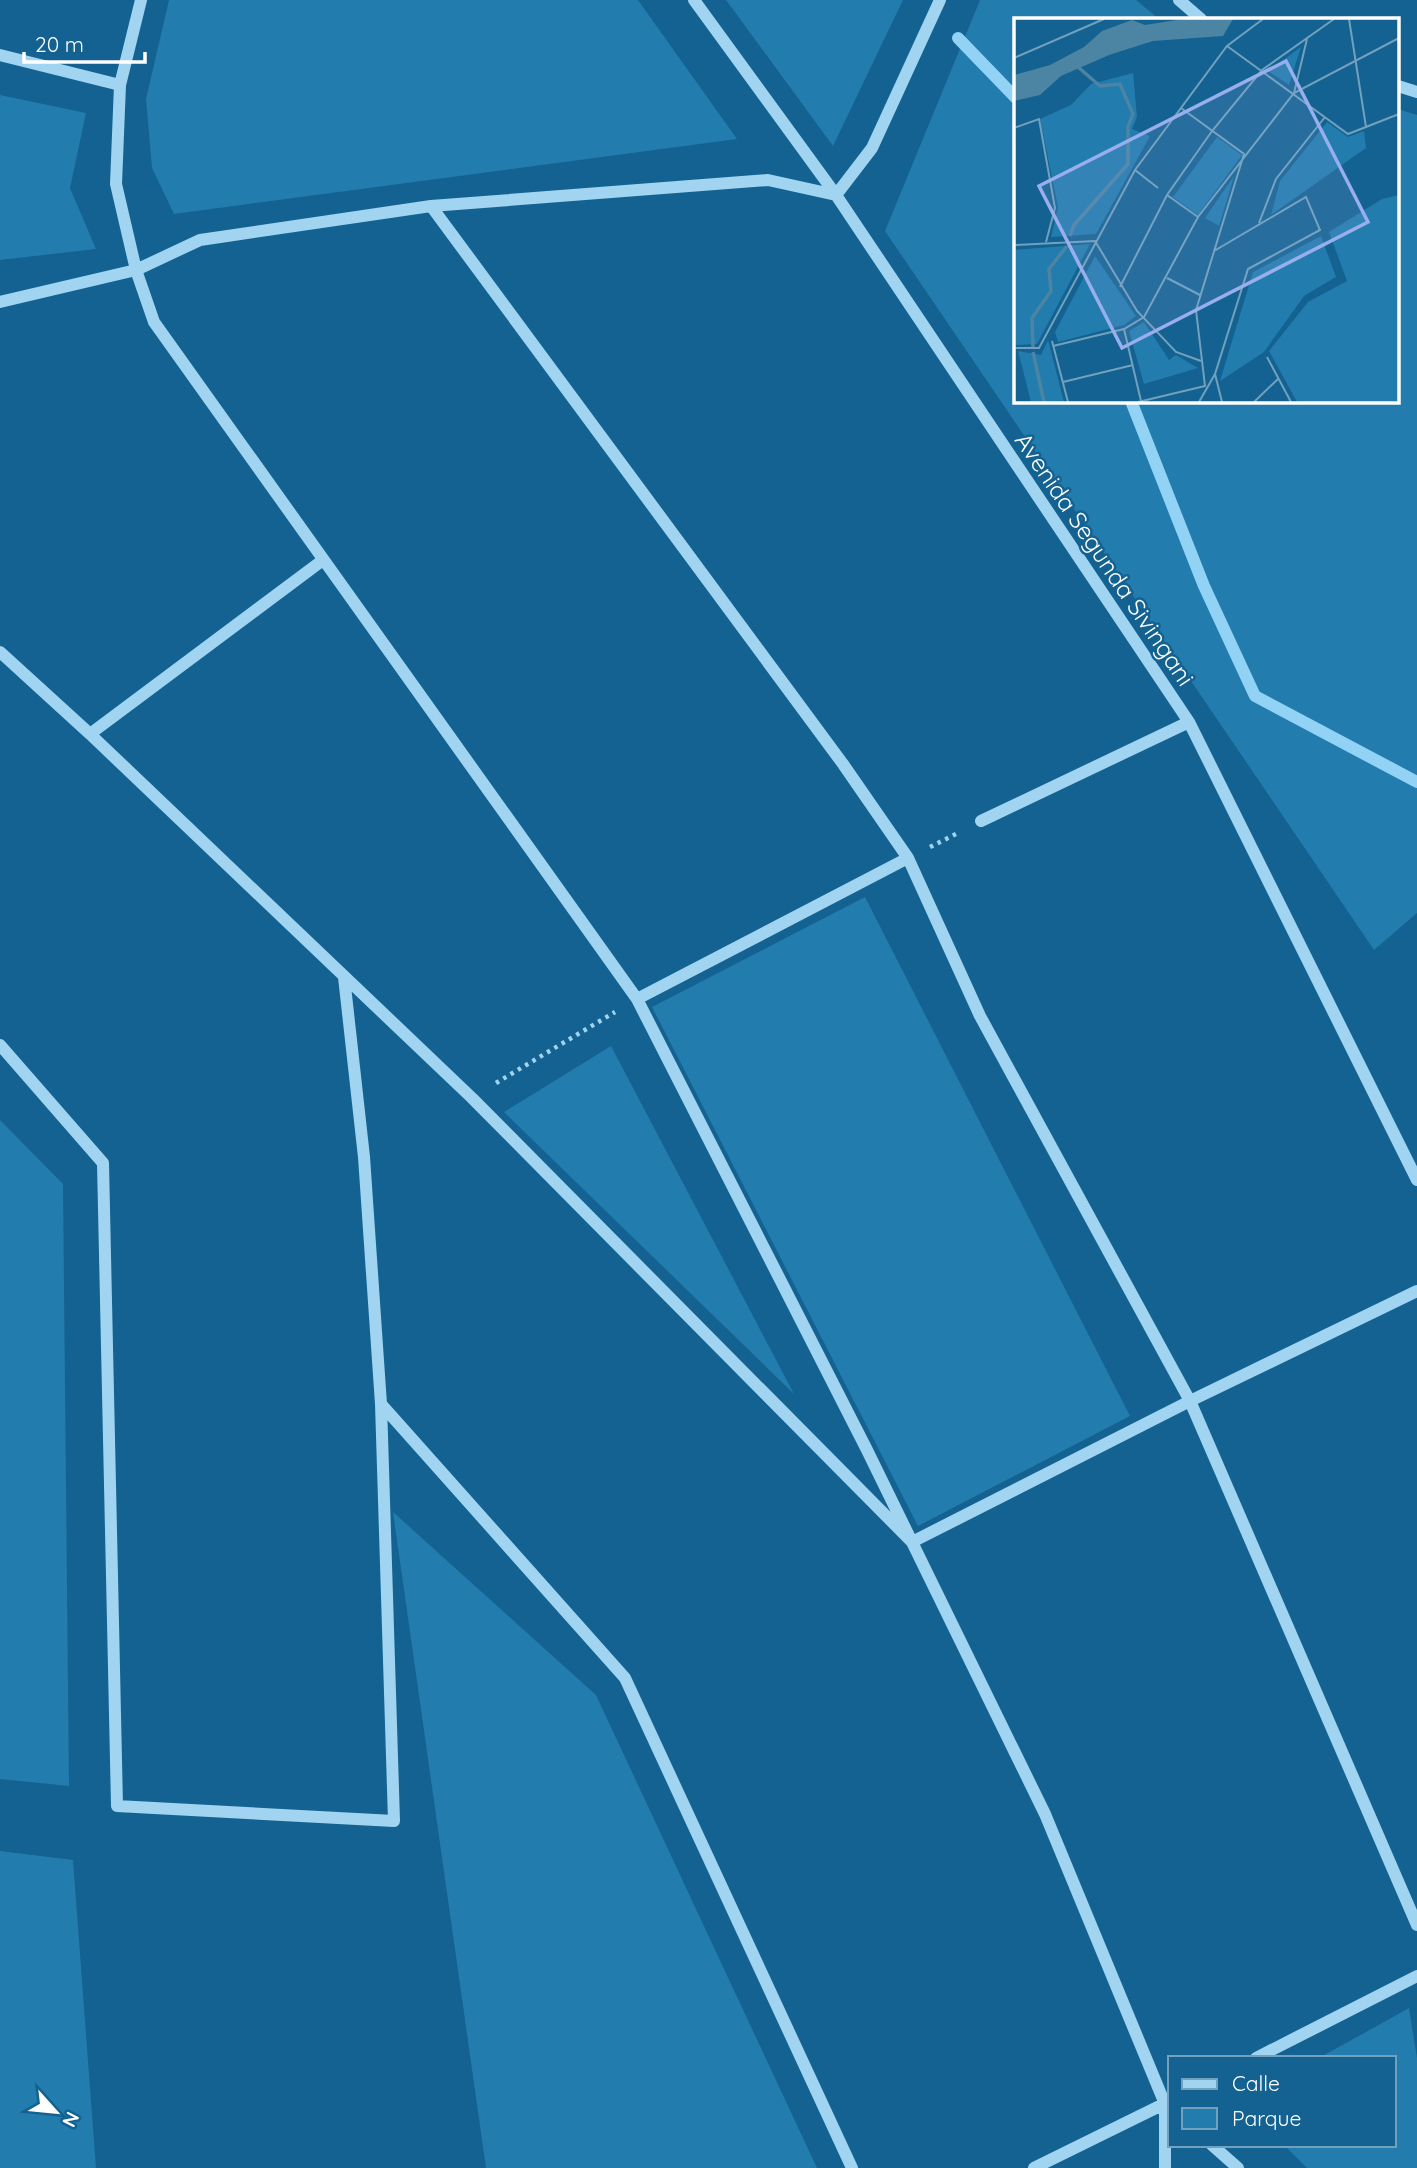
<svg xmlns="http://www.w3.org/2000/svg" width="1417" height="2168" font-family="Quicksand,sans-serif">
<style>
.green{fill:#227cae}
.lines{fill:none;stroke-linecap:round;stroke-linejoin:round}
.stream{stroke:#91d2f5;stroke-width:12}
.path{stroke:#a0d4f1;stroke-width:4.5;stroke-dasharray:3.5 5;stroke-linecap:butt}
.minor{stroke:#a0d4f1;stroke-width:12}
.labels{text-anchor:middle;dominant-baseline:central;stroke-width:5;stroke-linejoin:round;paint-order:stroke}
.street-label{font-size:24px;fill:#fff;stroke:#136291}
.inset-river{fill:none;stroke:#4c84a4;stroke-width:3.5}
.inset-road{fill:none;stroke:#71a1bd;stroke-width:2}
.view{fill:#99afed;fill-opacity:0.15;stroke:#99afed;stroke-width:3.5}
.inset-edge{fill:none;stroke:#fff;stroke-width:3.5}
</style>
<rect width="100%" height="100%" fill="#136291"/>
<!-- green -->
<path class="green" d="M169 0H638L737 139 174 214 152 168 146 99Z
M726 0H903L833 146Z
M980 0H1136L1159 19H1016V401H1398V109L1417 115V913L1374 950 885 231Z
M0 95 86 113 70 188 96 249 0 260Z
M865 897 1130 1416 918 1526 652 1007Z
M611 1046 794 1394 504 1112Z
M0 1120 63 1184 69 1786 0 1779Z
M393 1512 596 1695 817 2168H486Z
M0 1851 73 1860 96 2168H0Z
M1409 2008 1417 2058V2168H1307L1284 2145H1394V2058H1319Z"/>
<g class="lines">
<!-- stream -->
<path class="stream" d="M958 38 1016 98
M1131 401 1204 586 1255 696 1417 782"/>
<!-- path -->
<path class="path" d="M930 847 960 832
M496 1083 615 1012"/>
<!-- minor -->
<path class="minor" d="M141 0 120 85 116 184 136 270 154 322 637 999 867 1450 1045 1814 1165 2104V2168
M694 0 836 195 1189 722 1417 1180
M1179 0 1201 19
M0 55 120 85
M1398 86 1417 92
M431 206 843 764 908 858 980 1016 1190 1401 1417 1925
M0 302 136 270 200 240 431 206 768 180 836 195 872 148 940 0
M0 652 90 734 472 1098 912 1542 1190 1401 1417 1291
M90 734 323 560
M981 821 1189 722
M637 999 908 858
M0 1045 103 1163 117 1806 394 1821 381 1404 364 1157 344 977
M381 1404 625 1678 852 2168
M1256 2058 1417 1976
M1212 2145 1238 2168
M1034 2168 1170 2101"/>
</g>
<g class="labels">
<!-- street labels -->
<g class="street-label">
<text transform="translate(1105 559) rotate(56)">Avenida Segunda Sivingani</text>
</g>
</g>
<!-- overview -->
<g transform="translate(1014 18)">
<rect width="385" height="385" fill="#136291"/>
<path d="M287 29 275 67 254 53ZM119 55 123 99 118 111 136 118 82 216 37 219 44 189 26 101 57 87 77 66ZM313 104 334 119 350 113 352 130 257 197 266 163ZM203 119 228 137 184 197 159 179ZM220 158 205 208 191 200ZM385 177V384H283L255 333 294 284 333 263 315 214 368 181ZM307 218 322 259 290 278 250 334 206 363 239 254ZM76 226 23 326 0 327V232ZM81 238 122 298 110 307 44 324 41 314ZM130 304 155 342 162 337 184 350 130 366 115 313ZM34 322 50 384H17L4 333 27 337Z" fill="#227cae"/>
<path d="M169 1H219L209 18 139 23 95 37 47 58 26 77 0 83V57L36 47 70 29 88 13 118 2 131 7Z" fill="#4c84a4"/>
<path class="inset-river" d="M56 218 60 207 114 146V109L119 96 106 66 86 68 64 49M19 329 18 300 37 273 35 251 53 228M19 334 30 384"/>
<path class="inset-road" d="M335 1 352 109M213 28 334 116 385 96M0 40 90 1M280 75 293 21M0 110 25 101 41 190 32 224M121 152 144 170M153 177 184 199M245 205 262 161 311 99M0 227 81 223 123 293 162 334 187 343M153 260 186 277M106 269 153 177 198 113 248 52 320 1M110 311 127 383M38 323 54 384M39 328 110 311 130 299 184 199 280 75 385 20M0 330H25L121 152 213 28 249 1M253 339 277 384M201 356 208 384M49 364 119 347M124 384 191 368 182 292 230 136 167 90M185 384 201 356 234 251 306 212 292 179 200 233M240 384 265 360"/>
<path class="view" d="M272 43 354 204 108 330 25 168Z"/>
<rect width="385" height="385" class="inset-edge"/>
</g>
<!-- legend -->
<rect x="1168" y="2056" width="228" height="91" fill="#136291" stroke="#71a1bd" stroke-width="2"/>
<rect x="1182" y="2079" width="35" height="10" fill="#a0d4f1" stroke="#71a1bd" stroke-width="2"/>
<text x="1232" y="2091" font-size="21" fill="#ffffff">Calle</text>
<rect x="1182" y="2108" width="35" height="21" fill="#227cae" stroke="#71a1bd" stroke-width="2"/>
<text x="1232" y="2126" font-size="21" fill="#ffffff">Parque</text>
<!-- north arrow -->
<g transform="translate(56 2112) rotate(117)" stroke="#136291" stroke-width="5" paint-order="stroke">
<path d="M0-5L12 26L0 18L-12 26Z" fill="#ffffff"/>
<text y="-10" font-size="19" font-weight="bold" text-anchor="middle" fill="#ffffff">N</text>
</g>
<!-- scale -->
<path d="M24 52v10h121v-10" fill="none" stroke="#ffffff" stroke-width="3.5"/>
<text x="35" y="52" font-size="21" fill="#ffffff" stroke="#136291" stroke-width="5" paint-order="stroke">20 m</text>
</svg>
